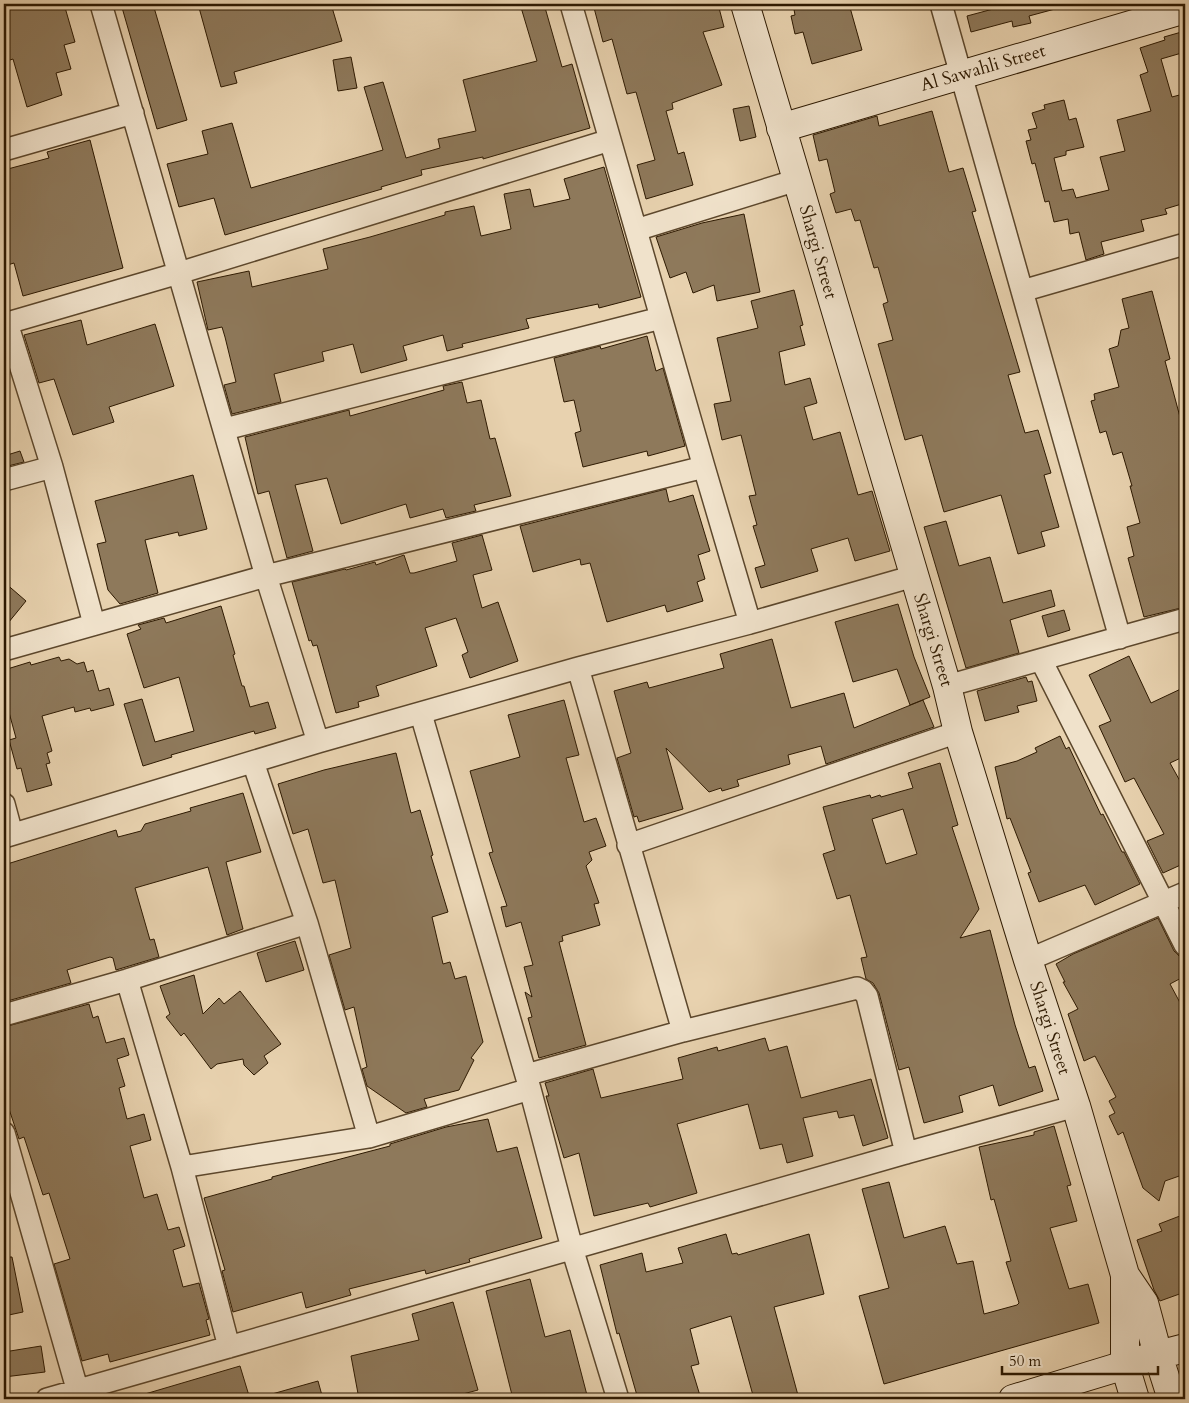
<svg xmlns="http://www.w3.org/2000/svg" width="1189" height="1403" font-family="Cardo,serif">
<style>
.building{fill:#8e795b;stroke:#2d1901;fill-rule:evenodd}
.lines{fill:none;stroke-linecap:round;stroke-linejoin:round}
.street-casing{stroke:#5c472c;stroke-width:24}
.secondary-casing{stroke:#2d1901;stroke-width:30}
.street{stroke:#f0e2cb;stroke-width:21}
.secondary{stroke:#f0e2cb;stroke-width:28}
.labels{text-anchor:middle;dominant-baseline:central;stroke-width:5;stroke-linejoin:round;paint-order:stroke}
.street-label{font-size:18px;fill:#2d1901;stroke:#f0e2cb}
</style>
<rect width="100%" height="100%" fill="#e8d2af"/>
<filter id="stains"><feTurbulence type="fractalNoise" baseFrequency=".004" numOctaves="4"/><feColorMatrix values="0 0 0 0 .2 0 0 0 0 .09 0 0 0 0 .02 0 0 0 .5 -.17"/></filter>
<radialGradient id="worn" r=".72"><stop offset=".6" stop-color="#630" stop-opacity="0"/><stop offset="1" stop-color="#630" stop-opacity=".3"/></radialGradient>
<!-- building -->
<path class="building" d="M4 4H64L75 42 64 45 71 69 56 73 62 95 27 107 13 59 4 62Z
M121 4H153L187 120 157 129Z
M198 4H331L342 41 234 72 237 83 221 87Z
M520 4H544L562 67 572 64 590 128 483 159V157L421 170 422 175 381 187 382 189 225 235 214 198 179 207 167 164 208 154 202 131 232 123 251 188 383 150 364 87 383 82 406 158 440 148 438 139 476 131 463 80 537 61Z
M593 4H718L724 27 703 32 722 85 672 103 673 109 666 111 678 154 684 152 693 185 646 199 637 165 655 160 636 92 627 94 612 39 603 42Z
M793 4H849L862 50 812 64 803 32 795 34 791 16 795 15Z
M1007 4H1054L1055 9 1029 16 1031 23 1013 27 1012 21 971 32 967 16 1008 5Z
M1185 31V52L1161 59 1172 97 1183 94 1185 104V203L1165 209 1167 214 1141 220 1144 231 1101 242 1104 254 1086 260 1079 232 1070 234 1068 219 1054 222 1049 201 1045 202 1035 163 1032 164 1026 141 1031 140 1028 130 1037 128 1032 113 1045 109 1044 105 1064 100 1069 120 1076 118 1084 147 1066 151V155L1054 158 1062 191 1073 189 1076 198 1109 190 1100 157 1125 151 1117 120 1151 111 1140 75 1148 72 1140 48 1165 40 1164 37Z
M351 57 357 88 338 91 333 60Z
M749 106 756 137 740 141 733 109Z
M932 111 949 172 963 168 976 211 972 212 1020 372 1008 375 1025 433 1038 430 1051 473 1044 475 1059 527 1041 532 1045 546 1018 554 1001 495 944 512 922 435 905 440 878 344 893 340 883 304 888 302 878 267 874 268 860 220 855 221 851 209 836 213 830 194 835 192 827 159 819 161 813 135 877 116 879 126Z
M90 140 123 268 23 296 14 263 4 266V170L49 158 47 152Z
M604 167 641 297 599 308 598 304 526 319 529 328 462 344 463 347 447 351 443 335 403 346 407 360 361 373 353 344 322 352 324 361 274 374 281 402 232 414 224 385 236 382 225 337 222 327 208 330 197 282 249 271 252 287 328 269 323 249 370 237 445 215V212L474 206 481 236 511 229 504 194 530 189 534 207 570 199 564 179Z
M744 214 760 292 717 301 714 285 693 293 686 272 670 278 656 237 702 223Z
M794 290 803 325 800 326 805 345 779 352 785 385 810 378 817 403 804 407 813 440 840 432 858 495 872 491 890 551 855 561 848 538 811 549 818 571 761 588 755 568 765 565 753 526 757 525 749 496 756 495 741 435 722 440 714 404 731 401 717 338 758 328 751 301Z
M1152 291 1170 359 1165 361 1180 417 1185 416V607L1144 617 1128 558 1134 556 1127 527 1140 523 1130 486H1132L1122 452 1113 455 1106 431 1100 433 1091 401 1095 400 1094 394 1119 387 1109 349 1118 346 1121 330 1129 328 1122 299Z
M81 320 87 345 155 324 174 386 109 407 114 422 73 435 54 379 39 383 24 335Z
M647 336 656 371 663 368 685 446 648 456 647 451 583 467 575 433 581 431 574 400 564 402 554 358 600 346 601 349Z
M462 382 467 403 481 400 490 439 495 438 511 496 474 505 476 511 446 518 443 509 410 518 406 504 341 524 327 478 295 485 313 551 287 558 269 491 258 494 245 437 349 410 350 416 444 390 443 386Z
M20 451 24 462 4 467V456Z
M193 475 207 529 179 536 178 532 145 540 158 593 120 604 108 590 97 544 106 542 95 501Z
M666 489 669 502 693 495 710 551 698 555 705 579 697 582 703 601 667 612 665 605 607 622 590 563 581 565 580 559 533 572 520 526Z
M946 521 959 566 990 557 1003 603 1051 590 1055 606 1010 620 1019 653 966 668 924 527Z
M482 535 492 570 473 575 482 608 498 602 518 661 470 678 462 655 468 652 456 618 425 628 437 666 376 686 379 696 358 702 359 707 336 713 317 645 313 646 311 640 309 641 292 582 345 569 346 570 375 562 376 565 404 555 410 573H414L457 561 452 543Z
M4 582 26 601 4 628Z
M898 604 914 657 930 697 910 705 897 669 853 682 835 622Z
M221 606 235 654 233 655 242 686H244L250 707 268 702 276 728 255 734 254 731 171 755 172 757 143 766 124 704 142 699 155 742 194 731 179 677 144 688 127 634 141 629 138 625 164 618 166 623Z
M1064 610 1070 630 1048 637 1042 616Z
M772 639 791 708 844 693 854 728 923 700 934 727 826 764 821 746 788 755 790 764 737 780 739 786 722 791 721 788 709 792 666 748 683 809 639 822 637 816 634 817 617 758 631 753 614 691 647 682 649 688 724 668 720 654Z
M1129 656 1151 703 1185 687V756L1170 763 1185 790V863L1163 873 1147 841 1164 834 1134 778 1125 782 1099 726 1111 721 1089 675Z
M59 657 61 661 69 659 77 664 84 662 87 672 93 670 99 691 109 688 114 705 91 711 90 708 75 712 74 707 42 716 52 751 47 753 50 763 46 764 52 785 27 792 21 768 17 769 9 740 16 738 4 694V670L30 662 31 665Z
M1026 677 1028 682 1032 681 1037 701 1017 706 1019 712 985 721 977 691Z
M564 700 579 755 566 758 584 822 596 818 606 846 589 852 592 860 586 866 599 903 594 904 600 925 562 936 563 941 559 942 586 1045 539 1058 528 1018 532 1017 525 992 532 997 524 967 533 965 521 922 506 927 501 907 507 906 489 853 493 852 470 771 520 757 508 715Z
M1060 736 1066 749 1069 747 1101 815 1103 814 1122 852H1124L1140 884 1095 905 1085 885 1039 902 1028 873 1031 872 1010 818 1007 819 995 767 1017 761 1037 752 1035 748Z
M396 753 411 813 420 810 433 855 431 856 448 912 432 917 443 964 450 962 455 979 466 976 483 1042 471 1058 474 1060 459 1090 424 1099 427 1107 406 1113 367 1086 362 1069 367 1067 354 1007 345 1010 329 955 351 948 335 880 323 883 308 829 293 834 278 784 324 770Z
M940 763 958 825 952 827 979 909 960 938 990 930 1015 1025 1029 1068 1035 1066 1043 1091 999 1106 993 1085 959 1096 963 1112 924 1123 909 1067 899 1070 879 993 873 983 866 979 861 958 867 957 850 895 837 899 823 854 835 850 823 807 870 795 871 798 880 795 881 797 913 788 908 773ZM903 809 917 854 886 864 872 819Z
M243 793 261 852 226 862 243 929 227 935 208 867 135 888 150 940 154 939 159 957 116 970 113 958 110 957 67 970 71 983 4 1002V865L116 830 118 837 141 831 145 824 191 811 190 808Z
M1158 918 1174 951 1179 956 1185 958V976L1170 984 1185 1012V1174L1165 1181 1159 1201 1143 1188 1123 1132 1118 1135 1109 1116 1115 1113 1109 1101 1116 1097 1095 1056 1084 1061 1068 1014 1078 1009 1063 982H1065L1056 964 1073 954Z
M295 941 304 970 266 982 257 953Z
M194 975 203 1014 219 998 224 1004 240 991 281 1044 264 1056 268 1063 254 1075 244 1065 243 1059 217 1064 211 1069 184 1033 181 1036 166 1017 170 1014 160 986Z
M89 1004 93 1018 98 1016 106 1043 124 1038 129 1055 117 1059 125 1086 119 1088 127 1119 144 1114 151 1140 130 1146 144 1198 157 1194 168 1230 179 1227 185 1246 173 1250 183 1287 199 1283 209 1319 206 1320 210 1335 110 1362 108 1354 82 1361 54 1264 70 1259 49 1193 43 1195 24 1137 19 1139 4 1094V1027Z
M765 1038 769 1051 787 1046 801 1098 871 1079 888 1138 863 1146 854 1115 839 1118 837 1111 803 1118 813 1156 787 1163 782 1144 760 1149 748 1104 677 1124 697 1193 650 1207 648 1203 594 1216 579 1153 564 1158 546 1096H549L545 1083 593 1069 601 1098 683 1079 678 1058 717 1047 718 1051Z
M488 1119 497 1152 517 1147 542 1238 469 1259 470 1262 426 1274 425 1270 349 1289 351 1295 306 1308 302 1292 233 1312 222 1271 225 1270 204 1198 272 1179V1177L390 1146V1144L446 1127Z
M1054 1126 1071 1185 1067 1186 1077 1221 1050 1228 1069 1289 1088 1284 1099 1323 884 1384 859 1296 889 1288 862 1189 889 1182 904 1238 945 1226 957 1264 973 1261 984 1314 1017 1305 1019 1303 1006 1262 1011 1261 994 1199 991 1200 979 1147 1034 1135V1132Z
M1185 1214V1292L1160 1301 1154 1290 1137 1240 1162 1231 1159 1224Z
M726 1234 732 1254 737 1253 738 1255 809 1234 824 1294 774 1307 799 1399H754L731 1316 690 1329 699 1364 691 1366 701 1399H638L619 1333 617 1334 600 1265 642 1253 646 1272 683 1263 678 1248Z
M4 1257H12L23 1312 4 1316Z
M530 1279 545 1337 570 1330 588 1399H513L486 1291Z
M453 1302 478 1390 444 1399H359L351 1356 419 1340 412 1314Z
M41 1346 45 1372 4 1377V1352Z
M240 1366 250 1399H145V1394Z
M318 1381 323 1399H273L272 1394Z"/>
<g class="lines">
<defs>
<path id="street" d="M101 4 266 576 318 742
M571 4 704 467 750 623
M941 4 1120 638
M4 150 133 113
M636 230 797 180
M1022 291 1185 244
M7 323 52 467 94 624
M4 324 179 273 610 140
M225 429 661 318
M4 480 52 467
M4 650 266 576 704 467
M1041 660 1185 945
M578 668 683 1031
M947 686 1185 619
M421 714 530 1089 572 1248 618 1399
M253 762 307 923 369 1137
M4 804 12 834
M4 837 318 742 578 668 750 623 914 576
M628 845 958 732
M1028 960 1185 893
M127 980 182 1167 229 1347
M4 1015 127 980 307 923
M526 1075 683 1031 857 988 863 991 867 996 906 1153
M4 1133 80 1399
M182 1167 369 1137 530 1089
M47 1399 906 1153 1076 1106"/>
<path id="secondary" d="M745 4 947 686 958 732 1028 960 1076 1106 1125 1275 1144 1303 1158 1355 1172 1399
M781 128 1185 9
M1125 1275V1366L1135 1399
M1013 1399 1158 1355 1185 1348"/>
</defs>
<!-- street casing -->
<use href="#street" class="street-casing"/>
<!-- secondary casing -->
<use href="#secondary" class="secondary-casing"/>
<!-- street -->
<use href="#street" class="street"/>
<!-- secondary -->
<use href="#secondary" class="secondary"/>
</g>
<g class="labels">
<!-- street labels -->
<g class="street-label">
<text transform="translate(983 68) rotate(-16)">Al Sawahli Street</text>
<text transform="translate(818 252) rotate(74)">Shargi Street</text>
<text transform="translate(933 640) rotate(73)">Shargi Street</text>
<text transform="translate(1050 1028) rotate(72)">Shargi Street</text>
</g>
</g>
<!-- margin -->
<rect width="1189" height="1403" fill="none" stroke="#e8d2af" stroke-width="20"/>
<rect x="5" y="5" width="1179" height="1393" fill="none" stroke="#2d1901" stroke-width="2.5"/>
<rect x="10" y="10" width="1169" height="1383" fill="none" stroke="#2d1901"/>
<!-- scale -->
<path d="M1002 1366v8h156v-8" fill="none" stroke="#2d1901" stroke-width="2.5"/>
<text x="1009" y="1366" font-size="15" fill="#2d1901" stroke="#f0e2cb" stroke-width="4" paint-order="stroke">50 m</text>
<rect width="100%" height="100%" filter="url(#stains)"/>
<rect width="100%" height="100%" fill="url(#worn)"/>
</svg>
